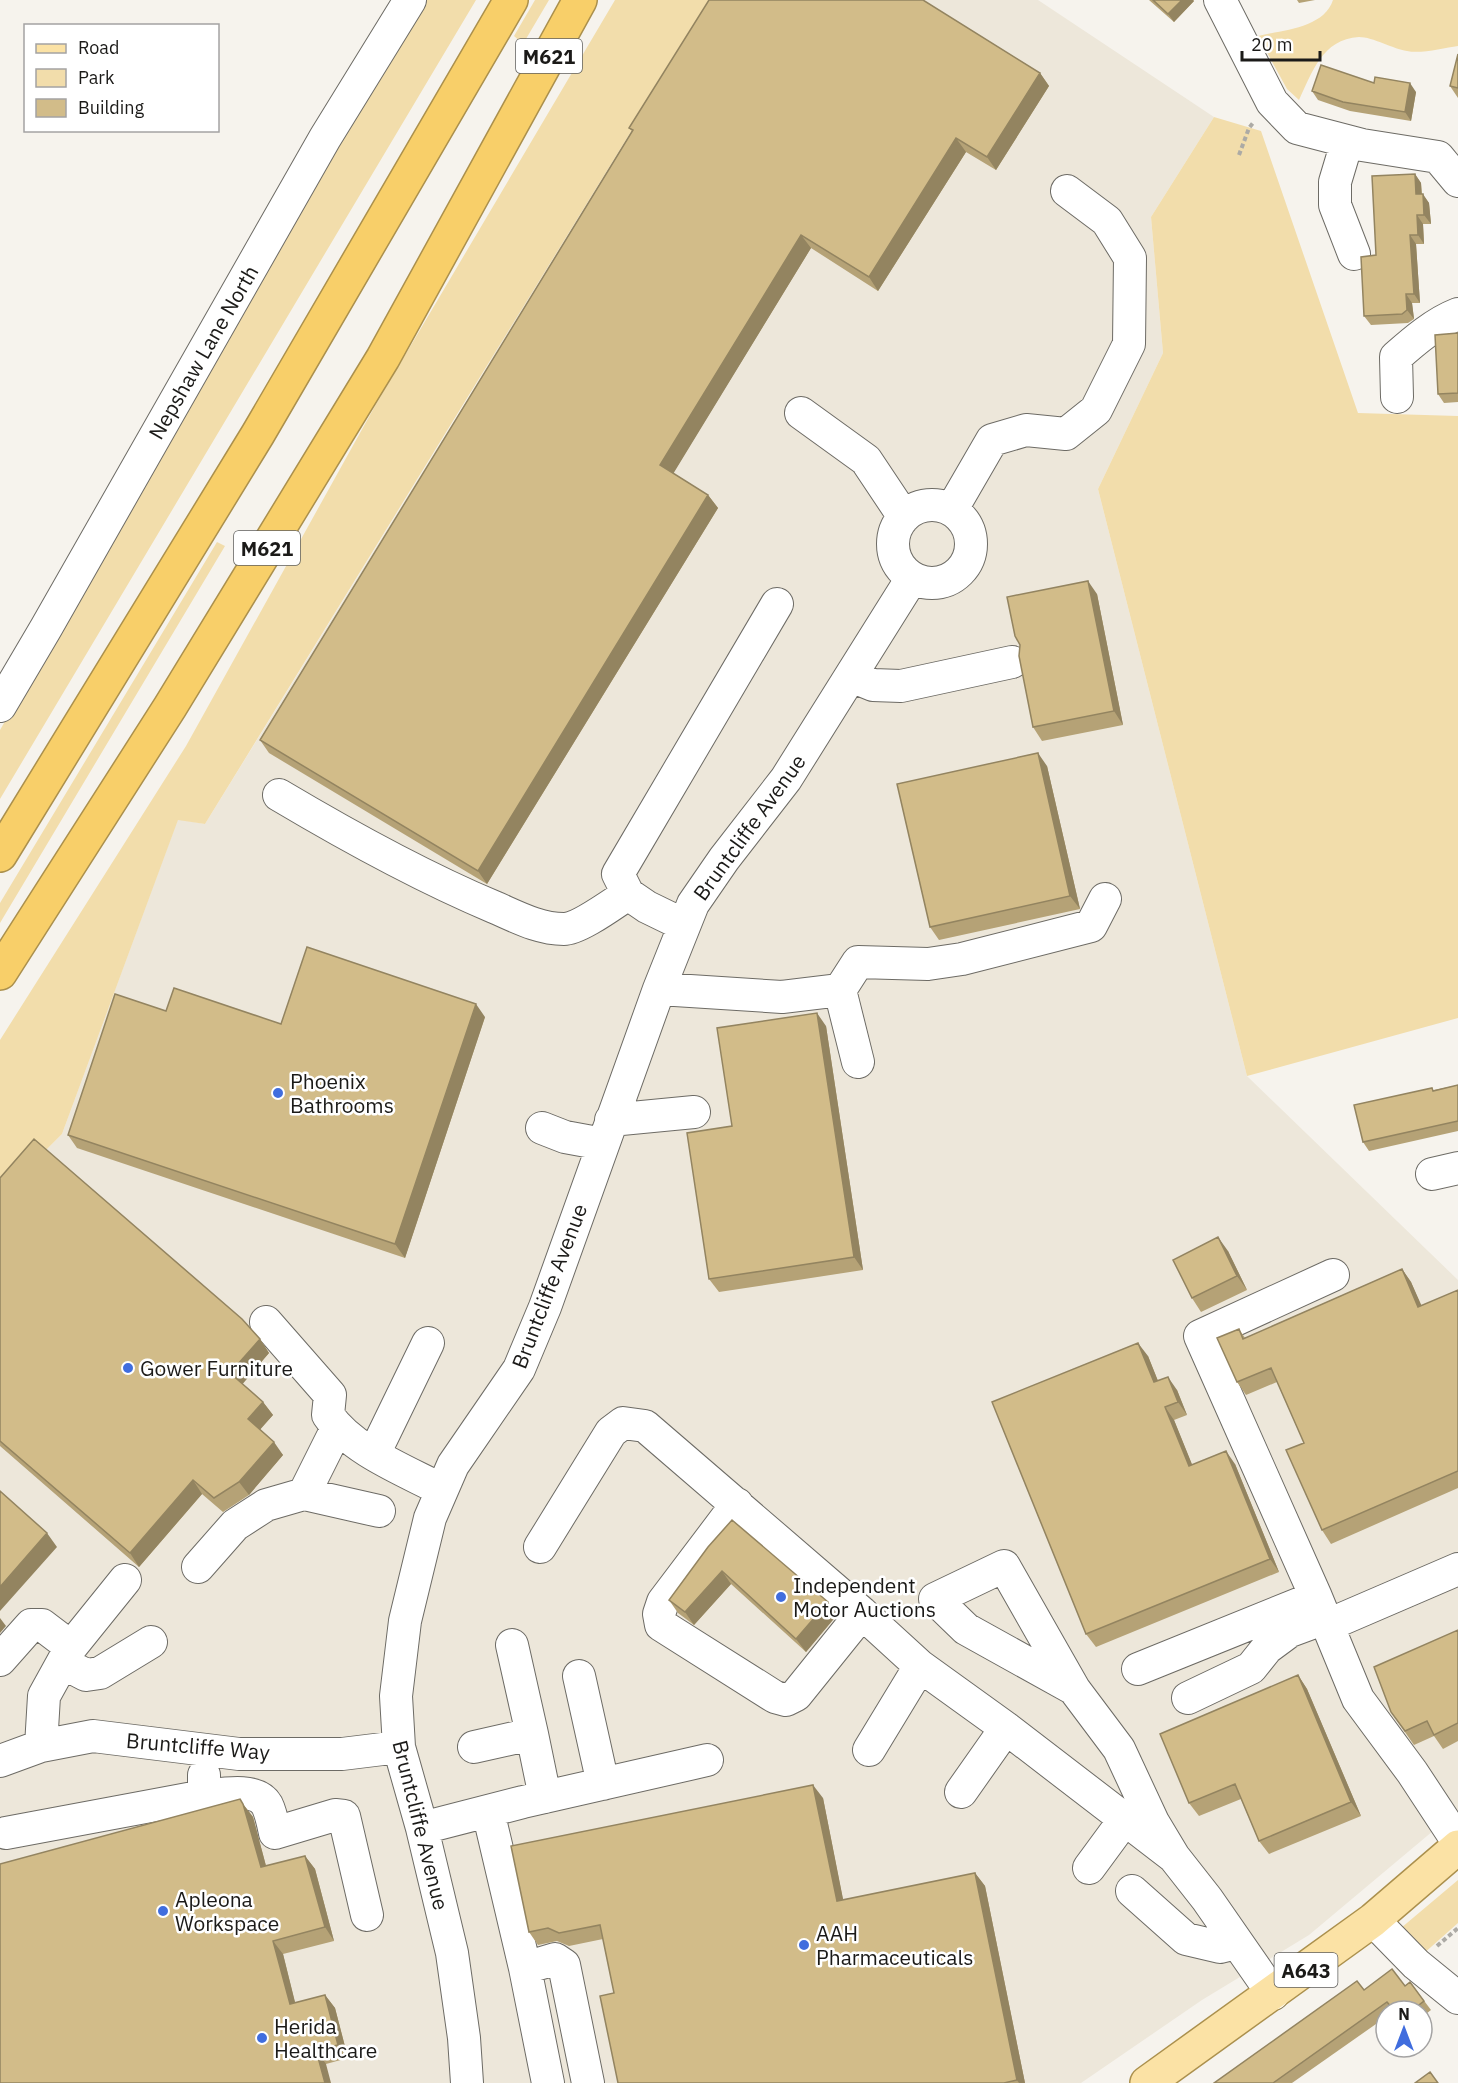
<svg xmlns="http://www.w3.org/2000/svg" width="1458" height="2083" font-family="'IBM Plex Sans',sans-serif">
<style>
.built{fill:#ede7da}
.green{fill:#f2ddab}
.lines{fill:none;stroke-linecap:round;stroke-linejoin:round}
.minor-casing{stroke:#6d6b65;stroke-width:34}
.major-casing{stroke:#ab904d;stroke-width:36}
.highway-casing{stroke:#ab904d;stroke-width:36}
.path{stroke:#acaaa5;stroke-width:4;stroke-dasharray:4.5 3;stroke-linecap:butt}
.minor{stroke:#fff;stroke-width:32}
.major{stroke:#fbe2a5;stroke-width:33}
.highway{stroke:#f8cf69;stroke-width:33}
.wall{fill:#b5a276}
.shaded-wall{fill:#938460}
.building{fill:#d2bc89;stroke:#938460;stroke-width:1.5}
.poi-dot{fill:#406dde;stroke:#fff;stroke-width:2}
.labels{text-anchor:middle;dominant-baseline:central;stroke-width:5;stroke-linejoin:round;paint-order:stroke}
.shield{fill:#fff;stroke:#5f5f5d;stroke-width:1.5}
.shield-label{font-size:20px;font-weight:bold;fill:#1b1a18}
.street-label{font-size:21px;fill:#1b1a18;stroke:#fff}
.poi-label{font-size:21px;fill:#1b1a18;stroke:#fff;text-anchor:start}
</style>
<rect width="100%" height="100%" fill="#f6f3ed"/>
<!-- built -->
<path class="built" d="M707 0H1038L1214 117 1151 217 1163 353 1098 489 1247 1076 1458 1280V1810L1309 1935 1202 2000 1081 2083H0V1202L43 1153 62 1134 178 819 205 824 467 400 682 39Z"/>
<!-- green -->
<path class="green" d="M422 0H476L0 799V730Z
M535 0H549L523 44 514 36Z
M615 0H712L205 824 178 820 62 1134 43 1153 0 1202V1040L186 746 375 406Z
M1333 0H1458V46C1444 48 1421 54 1407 51 1393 49 1373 37 1359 37 1322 39 1312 73 1299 100L1287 89 1258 36C1283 30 1324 28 1333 0Z
M1214 117 1261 131 1358 413 1458 416V1018L1247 1076 1098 489 1163 353 1151 217Z
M217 542 225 546 0 923V903Z
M1458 1880V1923L1422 1955 1401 1928Z"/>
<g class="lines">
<defs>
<path id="minor" d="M1220 0 1272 102 1297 128 1362 145 1438 157 1458 181
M1347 142 1335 182V205L1354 254
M1397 397 1396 357C1414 341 1435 323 1458 314
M801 413 866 460 904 517
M893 544a39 39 0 1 1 78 0a39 39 0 1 1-78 0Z
M952 509 992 440 1026 430 1066 434 1096 410 1129 344 1130 258 1107 221 1067 191
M851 676 873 685 901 686 1012 662
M0 706 46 628 325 138 410 0
M279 795C348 836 420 876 494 907 517 917 539 929 564 929 579 929 614 903 628 894
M684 925 647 907 628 894 618 874 777 604
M659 989 782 997 840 990
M858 1062 840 990 858 962 928 964 962 959 1091 926 1105 899
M611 1120 694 1112
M542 1128 565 1137 603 1144
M1432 1174 1458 1168
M1333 1275 1200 1336 1316 1597 1358 1699 1412 1772 1458 1842
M266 1322 330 1395 328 1415C352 1450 404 1470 442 1490
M374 1454 428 1343
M304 1494 379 1511
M737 1504 663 1602 659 1614 661 1625 775 1697 786 1700 796 1695 862 1613
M540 1547 611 1432 623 1423 645 1426 862 1613 920 1666 1006 1728 1174 1857
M198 1567 235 1525 266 1505 304 1494 337 1428
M1328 1625 1458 1569
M512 1645 532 1734
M0 1660 31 1625H42L71 1647
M63 1663 86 1675 100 1673 151 1642
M1138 1669 1316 1597
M579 1676 603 1784
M1074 1689 966 1629 935 1599 1004 1566 1074 1689 1119 1749 1153 1822 1174 1857 1207 1899 1273 1994
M1188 1698 1251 1668 1267 1648 1290 1631 1325 1618
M41 1746 44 1696 71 1647 125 1580
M474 1747 532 1734 545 1797
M869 1750 920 1666
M0 1761 41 1746 93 1736 239 1754H342L399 1747
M961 1792 1006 1728
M204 1796C222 1794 257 1787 267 1805 271 1813 273 1824 275 1833L335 1815 344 1816 367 1915
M488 1811 525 1968 548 2083
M422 1828 523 1802 707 1760
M6 1833 204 1796V1775
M1089 1868 1125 1819
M1132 1891 1186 1939 1220 1947 1236 1943
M1373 1920 1416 1964 1458 1998
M525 1968 555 1959 564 1965 588 2083
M467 2083 464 2038 452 1953 422 1828 399 1747 396 1696 405 1621 430 1518 453 1465 519 1369 545 1307 659 989 693 904 724 859 786 779 912 578"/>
<path id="major" d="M1147 2083 1373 1920 1458 1847"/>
<path id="highway" d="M0 855 258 434 511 0
M0 973 170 707 383 358 580 0"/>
</defs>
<!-- minor casing -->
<use href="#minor" class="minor-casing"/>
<!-- major casing -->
<use href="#major" class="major-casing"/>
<!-- highway casing -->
<use href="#highway" class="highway-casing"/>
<!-- path -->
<path class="path" d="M1239 155 1249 128 1253 123
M1437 1946 1458 1928"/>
<!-- minor -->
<use href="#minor" class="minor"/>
<!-- major -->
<use href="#major" class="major"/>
<!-- highway -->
<use href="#highway" class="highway"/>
</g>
<!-- wall -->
<path class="wall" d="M1149 0H1193L1194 1 1174 22Z
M1297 0H1315L1299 3Z
M1458 54V98L1450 86Z
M1040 73 1049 86 996 170 966 152 878 291 811 248 673 473 708 495 718 508 487 884 269 753 260 740 632 131 629 128Z
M1374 83 1416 92 1411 121 1350 111 1318 100 1312 91Z
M1415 174 1421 183 1422 194 1429 203 1431 224H1423L1424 244H1416L1420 303H1412L1414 319 1408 323 1371 325 1364 316 1376 255Z
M1458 333V402L1444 403 1438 394Z
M1097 594 1123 725 1042 741 1033 727Z
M1047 766 1080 909 939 940 930 927Z
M166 1011 281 1024 485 1017 405 1258 77 1148 68 1135Z
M826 1026 863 1270 719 1292 709 1279 732 1126Z
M1458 1085V1131L1369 1151 1363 1142 1434 1090Z
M0 1178 260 1339 269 1353 242 1384 263 1402 273 1415 260 1429 283 1455 249 1495 223 1512 202 1494 139 1567 0 1446Z
M1228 1251 1247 1290 1201 1312 1192 1298Z
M1402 1269 1411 1282 1421 1306 1458 1290V1488L1331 1544 1322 1530 1304 1443 1277 1382 1246 1395 1237 1382 1239 1329 1245 1338Z
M1148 1356 1158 1381 1177 1390 1187 1415 1174 1420 1192 1465 1235 1464 1279 1572 1096 1647 1086 1634Z
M708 1547 837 1615 806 1652 731 1584 694 1625 678 1613 669 1600Z
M1458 1630V1741L1443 1749 1434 1736 1414 1745 1391 1712Z
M1298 1675 1307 1689 1361 1816 1269 1854 1259 1841 1241 1799 1199 1816 1189 1803Z
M823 1798 843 1900 975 1873 985 1886 1025 2083H618L614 1993 603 1939 569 1946 557 1941 538 1945 529 1932Z
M243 1804 253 1817 266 1866 305 1856 315 1869 334 1941 283 1954 295 2003 325 1995 335 2008 348 2058 326 2064 0 2083Z
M1410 1982 1431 2010 1422 2017V2011H1386V2017L1292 2083H1214L1405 1986Z"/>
<!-- shaded-wall -->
<path class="shaded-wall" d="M1182 0H1193L1194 1 1174 22 1168 14Z
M1040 73 1049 86 996 170 987 157Z
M1410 83 1416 92 1411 121 1405 112Z
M956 138 966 152 878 291 869 277Z
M1415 174 1421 183 1422 203 1416 194Z
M1423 194 1429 203 1431 224 1424 215Z
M1417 215 1423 224 1424 244 1418 235Z
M801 235 811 248 670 479 660 465Z
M1410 235 1416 244 1420 303 1414 294Z
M1406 294 1412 303 1414 319 1407 310Z
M708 495 718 508 487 884 478 871Z
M1088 581 1097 594 1123 725 1114 711Z
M1038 753 1047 766 1080 909 1070 896Z
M476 1004 485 1017 405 1258 395 1244Z
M817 1013 826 1026 863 1270 854 1257Z
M1218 1237 1228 1251 1247 1290 1237 1276Z
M1402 1269 1411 1282 1428 1320 1418 1307Z
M260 1339 269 1353 240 1387 230 1373Z
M1138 1343 1148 1356 1164 1396 1154 1382Z
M1168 1377 1177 1390 1187 1415 1178 1402Z
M263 1402 273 1415 258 1432 248 1419Z
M1165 1407 1174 1420 1198 1479 1189 1466Z
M274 1442 283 1455 249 1495 239 1482Z
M1226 1451 1235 1464 1279 1572 1270 1559Z
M193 1480 202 1494 139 1567 130 1553Z
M47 1533 57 1547 0 1611V1587Z
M722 1571 731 1584 694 1625 685 1612Z
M828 1602 837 1615 806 1652 796 1639Z
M0 1618 6 1626 0 1633Z
M1298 1675 1307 1689 1361 1816 1351 1802Z
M813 1785 823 1798 846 1914 837 1901Z
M243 1804 253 1817 270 1881 261 1867Z
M305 1856 315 1869 334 1941 325 1927Z
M975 1873 985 1886 1025 2083H1019L1017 2080Z
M273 1941 283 1954 299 2018 290 2004Z
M325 1995 335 2008 348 2058 338 2045Z
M316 2050 326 2064 331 2083H325Z"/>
<!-- building -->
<path class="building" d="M709 0H923L1040 73 987 157 956 138 869 277 801 235 660 465 708 495 478 871 260 740 633 130 629 128Z
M1153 0H1182L1168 14Z
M1458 54V88L1450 86Z
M1321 65 1374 83 1375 77 1410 83 1405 112 1343 102 1312 91Z
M1415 174 1416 194H1423L1424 215H1417L1418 235H1410L1414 294H1406L1407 310 1402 314 1364 316 1361 257 1376 255 1372 176Z
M1458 333V393L1438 394 1435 335Z
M1088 581 1114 711 1033 727 1019 656 1020 645 1015 636 1007 597Z
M1038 753 1070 896 930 927 897 784Z
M307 947 476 1004 395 1244 68 1135 115 994 166 1011 174 988 281 1024Z
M817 1013 854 1257 709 1279 687 1133 732 1126 717 1028Z
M1458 1085V1121L1363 1142 1354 1105 1432 1088 1433 1091Z
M34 1139 242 1319 260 1339 230 1373 263 1402 248 1419 274 1442 239 1482 214 1498 193 1480 130 1553 0 1441V1178Z
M1218 1237 1237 1276 1192 1298 1173 1260Z
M1402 1269 1418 1307 1458 1290V1471L1322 1530 1286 1450 1304 1443 1271 1368 1237 1382 1217 1338 1239 1329 1243 1339Z
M1138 1343 1154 1382 1168 1377 1178 1402 1165 1407 1189 1466 1226 1451 1270 1559 1086 1634 992 1402Z
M0 1491 47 1533 0 1587Z
M732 1520 828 1602 796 1639 722 1571 685 1612 669 1600 708 1547Z
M1458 1630V1723L1434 1735 1427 1721 1405 1731 1391 1712 1374 1667Z
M1298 1675 1351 1802 1259 1841 1235 1784 1189 1803 1160 1734Z
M813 1785 837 1901 975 1873 1017 2080 1004 2083H618L600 1996 614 1993 600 1925 559 1933 548 1928 529 1932 511 1846Z
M240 1799 243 1804 261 1867 305 1856 325 1927 273 1941 290 2004 325 1995 338 2045 316 2050 325 2083H0V1864Z
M1392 1969 1405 1986 1410 1982 1424 2001 1411 2011H1403L1399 2006 1394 2010 1387 2002 1273 2083H1214L1357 1981 1364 1990Z
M1430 2072 1438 2083H1415Z"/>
<!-- markers -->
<g class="poi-dot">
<circle cx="278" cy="1093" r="6"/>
<circle cx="128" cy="1368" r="6"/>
<circle cx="781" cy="1597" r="6"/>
<circle cx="163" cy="1911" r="6"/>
<circle cx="804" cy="1945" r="6"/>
<circle cx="262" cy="2038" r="6"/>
</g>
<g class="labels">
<!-- shield labels -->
<g class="shield">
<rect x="516" y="39" width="66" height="34" rx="4.5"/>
<rect x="234" y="531" width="66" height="34" rx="4.5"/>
<rect x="1274.5" y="1953" width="63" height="34" rx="4.5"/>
</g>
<g class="shield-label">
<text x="549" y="56">M621</text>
<text x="267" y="548">M621</text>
<text x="1306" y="1970">A643</text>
</g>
<!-- street labels -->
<g class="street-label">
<text transform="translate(203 352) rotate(-60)">Nepshaw Lane North</text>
<text transform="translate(749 827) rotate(-54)">Bruntcliffe Avenue</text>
<text transform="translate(549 1286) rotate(-69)">Bruntcliffe Avenue</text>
<text transform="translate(198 1746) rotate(5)">Bruntcliffe Way</text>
<text transform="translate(421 1825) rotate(76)">Bruntcliffe Avenue</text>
</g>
<!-- poi labels -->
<g class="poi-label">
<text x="290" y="1081">Phoenix<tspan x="290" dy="24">Bathrooms</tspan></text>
<text x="140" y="1368">Gower Furniture</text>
<text x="793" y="1585">Independent<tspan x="793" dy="24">Motor Auctions</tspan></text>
<text x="175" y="1899">Apleona<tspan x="175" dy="24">Workspace</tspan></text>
<text x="816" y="1933">AAH<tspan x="816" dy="24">Pharmaceuticals</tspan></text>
<text x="274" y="2026">Herida<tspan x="274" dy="24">Healthcare</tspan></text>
</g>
</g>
<!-- legend -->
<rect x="24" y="24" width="195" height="108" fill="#ffffff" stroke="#a4a3a3" stroke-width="1.5"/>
<rect x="36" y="44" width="30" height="9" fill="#fbe2a5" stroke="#a4a3a3" stroke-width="1.5"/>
<text x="78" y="54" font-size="18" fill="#1b1a18">Road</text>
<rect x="36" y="69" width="30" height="18" fill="#f2ddab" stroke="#a4a3a3" stroke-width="1.5"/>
<text x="78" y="84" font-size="18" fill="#1b1a18">Park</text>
<rect x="36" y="99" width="30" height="18" fill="#d2bc89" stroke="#a4a3a3" stroke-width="1.5"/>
<text x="78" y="114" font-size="18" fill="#1b1a18">Building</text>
<!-- north arrow -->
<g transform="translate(1404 2029)"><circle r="28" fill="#ffffff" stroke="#a4a3a3" stroke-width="1.5"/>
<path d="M0-4.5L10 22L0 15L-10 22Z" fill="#406dde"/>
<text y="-9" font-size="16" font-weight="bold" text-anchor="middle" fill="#1b1a18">N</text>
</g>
<!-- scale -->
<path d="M1242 51v9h78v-9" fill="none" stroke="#1b1a18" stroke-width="3"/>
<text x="1251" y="51" font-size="18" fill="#1b1a18" stroke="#ffffff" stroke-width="4.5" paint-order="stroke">20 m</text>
</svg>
